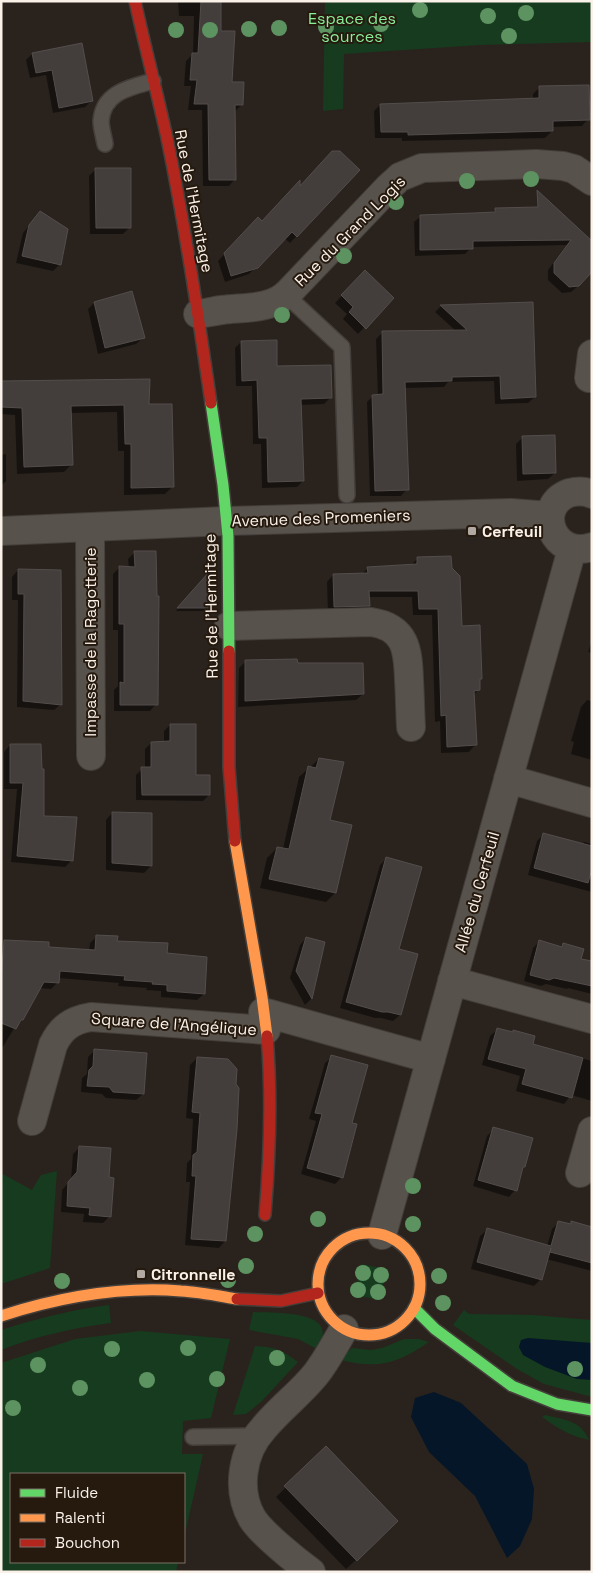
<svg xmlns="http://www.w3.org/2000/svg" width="593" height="1573" font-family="'Space Grotesk',sans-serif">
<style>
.green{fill:#173b1e}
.water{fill:#041627}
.shadow{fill:#0007}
.building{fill:#433d3c;stroke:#534d4c}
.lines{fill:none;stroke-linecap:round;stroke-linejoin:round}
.lane-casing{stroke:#443e3a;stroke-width:18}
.street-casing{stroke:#443e3a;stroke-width:30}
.fast-casing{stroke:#443e3a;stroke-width:14}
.slow-casing{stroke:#443e3a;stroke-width:14}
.jam-casing{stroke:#443e3a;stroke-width:14}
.lane{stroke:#58524d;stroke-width:15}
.street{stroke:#58524d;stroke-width:28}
.fast{stroke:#63d668;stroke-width:11}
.slow{stroke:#ff974d;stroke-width:11}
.jam{stroke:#b3261e;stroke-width:11}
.tree{fill:#5d9361}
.poi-dot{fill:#b1a9a2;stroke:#261a0e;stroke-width:2}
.labels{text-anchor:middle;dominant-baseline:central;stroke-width:4;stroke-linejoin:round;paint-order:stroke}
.park-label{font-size:16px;fill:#87ef99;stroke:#261a0e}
.street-label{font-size:16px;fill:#faf1e9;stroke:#261a0e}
.poi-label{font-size:16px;font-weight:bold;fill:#faf1e9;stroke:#261a0e;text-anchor:start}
</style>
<rect width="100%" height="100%" fill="#2a231d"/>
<!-- green -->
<path class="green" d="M325 1H592V42L480 45 344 54 343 109 323 111Z
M57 1171 50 1268 1 1284V1173L32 1190 41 1175Z
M361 1264 387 1269 380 1300 354 1295Z
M109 1305 111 1323C73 1328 37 1336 1 1350V1330C38 1318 71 1310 109 1305Z
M464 1310 469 1314 533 1315 592 1320V1397L544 1384 517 1369 453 1325Z
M253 1312C270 1313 314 1311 322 1328 323 1332 323 1337 323 1340L317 1349 298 1339 249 1330Z
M140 1331 230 1339 211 1418 183 1421 182 1454H203L184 1538V1474H11V1562H178L176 1572H1V1363L75 1339Z
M404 1339H419L429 1342C397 1364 378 1369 340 1360L352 1348 371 1350 382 1348Z
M255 1346C275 1347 282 1350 298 1362L261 1402 246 1414 233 1415Z
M545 1415C563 1419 582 1421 589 1440 571 1436 558 1429 542 1417Z"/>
<!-- water -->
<path class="water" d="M528 1338 592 1343V1380L577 1379 545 1367 523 1355 519 1347 521 1340Z
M434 1392 461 1403 527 1464 534 1489 532 1519 520 1546 507 1558 475 1496 429 1452 411 1417 415 1398Z"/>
<!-- shadow -->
<path class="shadow" d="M178 1H220V33L231 83 242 105 235 111V179L229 186H203L202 110H188L191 86H184L186 61 193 54 194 16H179Z
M32 54 91 101 85 107 53 113 46 75 30 78 26 60Z
M540 87 588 119 582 126 552 127V131L545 138 402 141V138H375L374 111 380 105 533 99V94Z
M96 169 130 227 123 234H90L89 176Z
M359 170 290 243 284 238 249 274 225 282 218 261 258 219 262 222 298 189Z
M549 203 592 243 578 286 571 292 562 293 548 280V270L567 245 472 247 465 254 415 256 414 222 421 216 492 213 495 209 544 208Z
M40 212 67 230 59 265 53 271 16 263 23 233Z
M365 272 392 298 358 334 343 319 347 314 335 303Z
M94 303 143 338 136 344 98 354 88 309Z
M532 303 535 397 528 403 495 404 494 381 448 382 444 387 404 388 407 489 401 496H370L367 402 373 396H378L376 339 382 333 456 331 435 312 441 306Z
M241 342 276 367 330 398 324 404 300 405 303 481 297 487 262 488 261 444H253L252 386H236L235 348Z
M1 382 148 405 173 486 165 494 124 495V451H118L117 412 70 413 71 465 64 472 17 474 15 415 1 414Z
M523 437 555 473 548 479 517 481 516 444Z
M6 454V481L1 486V455Z
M135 552 156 704 150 711H114V690L118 686V630H113V574L120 567 129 568 128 559Z
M418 558 461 627 478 680 479 690 473 695 475 745 469 752 441 753 440 721 435 722 432 615H413L412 597H368V606L362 612 328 613 327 582 333 575 362 574 368 568 411 565Z
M18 570 61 704 54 710 17 707 18 600H12V577Z
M207 575 208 608 205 611H176Z
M592 640V653L588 652Z
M245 662 296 665 363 694 356 700 238 707 239 668Z
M587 700 592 701V760L571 754 574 742 571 741 581 707Z
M170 725 194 776 209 795 203 801 136 800V775L142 769H145V749L151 743H164V731Z
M10 745 43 817 72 860 65 867 11 862 17 789H4V752Z
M319 759 329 821 335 893 326 902 260 888 267 858 277 848 283 849 299 777Z
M112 813 151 814V866L144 873 106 870V820Z
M544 834 581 845 584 842 592 844V892L528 875 537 841Z
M387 858 398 950 400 1015 393 1021 381 1018H375L340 1008 380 865Z
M97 936 166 954 204 994 197 1000 161 997V991L146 990 147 988 118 986 119 983 58 978V982L51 989 39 988 22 1020 16 1025 1 1050V945L5 941 48 948 89 951 90 943Z
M306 938 324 943 311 999 305 1005 290 978 300 945Z
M539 942 560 947 563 944 580 959 592 963V994L568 988 567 989 546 984 541 986 524 981 533 948Z
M497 1030 532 1045 592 1061V1101L571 1095 564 1104 516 1091 520 1076 482 1065 490 1036Z
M95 1050 143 1094 136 1100 106 1098 102 1094 81 1092 82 1078 87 1074 88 1057Z
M332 1057 350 1123 342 1177 335 1184 301 1174 316 1121 309 1119 325 1063Z
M197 1058 225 1241 219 1248 185 1245 190 1182H186L187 1163 191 1159 193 1119 186 1118 190 1065Z
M494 1129 524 1167 521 1170 515 1190 509 1197 473 1186 487 1136Z
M80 1147 108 1178 110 1216 103 1223 83 1222 84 1214 61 1212 62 1190 71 1180 73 1154Z
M559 1222 569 1225 572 1222 592 1228V1271L546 1259 541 1279 534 1286 471 1269 480 1236 487 1230 547 1246 552 1229Z
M326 1448 387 1531 346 1569 276 1497Z"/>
<!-- building -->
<path class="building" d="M201 1H221V31H235L232 82H244L243 105H235L236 180H209L208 104H194L197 80H190L192 53H198Z
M82 43 93 101 59 108 52 70 36 73 32 53Z
M589 85 590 120 553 121V131L408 135V132H381L380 104 539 98V86Z
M332 151H340L360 170 297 237 292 232 258 268 231 276 224 253 258 217 262 221 300 180V186Z
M95 168H131V228H96Z
M537 190 592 241V272L579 286 569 287 554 273V263L571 240 473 241V249L420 250V215L474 213 495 212V208L538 207Z
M40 211 68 229 61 265 22 256 29 225Z
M365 270 394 298 366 329 349 312 353 307 341 295Z
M132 291 145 338 105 348 94 302Z
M533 302 536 397 501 399 500 376 452 377V381L405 382 409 490 375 491 372 395 383 394 382 331 467 330 440 305Z
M277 340V366L331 365 332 398 301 399 304 481 268 482 267 438H259L257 380 242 381 241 341Z
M150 379 149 404H172L174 487 131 488V444H125L124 405 71 406 73 465 24 467 22 408 1 407V381Z
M555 435 556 473 523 474 522 436Z
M134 551H156L157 596H159L158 705H120V682L124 683V624H119V566L135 567Z
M451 556 452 568 460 576 462 626 480 625 482 679H480V690L474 691 477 745 447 747 446 715 441 716 438 609H419L418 591H369L370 606 334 607 333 574 368 573 367 567 417 564V557Z
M18 569 61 570 62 705 23 701 24 594H18Z
M209 572V608H177Z
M297 659 298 663H363L364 694 245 701V660Z
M170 724H196V775H210V795H142L141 767H151V742L170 741Z
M10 744H41L42 769H44V816L77 817 73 861 17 856 23 783H10Z
M319 758 344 762 330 820 352 825 336 893 269 879 277 847 289 849 308 766 316 768Z
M112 812 152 813V866L112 863Z
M543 833 592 846V869L588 883 534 868Z
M386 857 422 867 399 949 418 954 401 1015 388 1012H382L346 1002Z
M96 935 118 936 117 941 168 943 167 953 207 957 205 994 167 991V985L152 984 153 982 124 980 125 976 60 971 59 983 44 982 23 1020H21L16 1029 1 1023V982L4 940 49 942V947L95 950Z
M306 937 325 942 312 999 296 971Z
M539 940 562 947 563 943 584 949 581 959 592 961V986L554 978 549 980 530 975Z
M497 1028 513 1032V1030L535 1036 533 1044 583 1058 572 1098 522 1084 526 1069 488 1059Z
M94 1049 147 1053 144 1094 113 1092 109 1087 87 1086 89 1070 93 1066Z
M331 1055 368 1065 352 1123 357 1124 343 1178 307 1168 322 1114 315 1113Z
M197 1057 228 1059 237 1069 236 1084 239 1088 237 1129 226 1241 191 1239 196 1176H192L193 1155 197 1152 200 1113 192 1112Z
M493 1127 533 1138 525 1167H523L517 1191 478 1180Z
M79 1146 111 1148 109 1177 114 1178 111 1217 89 1215 90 1208 67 1206 68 1182 77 1172Z
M558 1221 571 1224V1221L592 1227V1263L550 1252 551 1248 542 1280 477 1262 487 1228 551 1246Z
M326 1446 398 1521 357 1561 284 1486Z"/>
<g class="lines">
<defs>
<path id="lane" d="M105 144C104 137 101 128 101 121 103 92 131 87 153 81
M286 295 342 347 347 495
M193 1437 257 1436"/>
<path id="street" d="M198 314C206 313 214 311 222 310 245 307 272 310 289 292L389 187 400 177 422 168 536 164 563 166 574 169 592 181
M589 378 592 354
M592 494C585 491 577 491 569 493 533 507 553 560 592 547
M90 528 91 756
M1 531 226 521 511 513 550 516
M229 626 371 622C406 627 408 650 409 680 410 695 410 711 411 727
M508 779 592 803
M452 981 592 1019
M263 1012 431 1059
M32 1121 53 1045C61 1028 72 1020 91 1017L266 1030
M580 1173 592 1131
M382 1235 572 549
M311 1572C296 1561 261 1533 252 1518 236 1490 242 1452 263 1429 279 1409 300 1394 316 1374 327 1360 335 1344 344 1329"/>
<path id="fast" d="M211 403 223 485 228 536 229 651
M414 1308 435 1329 512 1386 557 1404 592 1410"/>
<path id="slow" d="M235 841 262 997 267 1036
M318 1284a51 51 0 1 1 102 0a51 51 0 1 1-102 0Z
M1 1316C60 1297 119 1286 181 1291 200 1292 219 1296 237 1299"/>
<path id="jam" d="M135 1C145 47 157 92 167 138 185 226 198 314 211 403
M229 651V767L235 841
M265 1215C270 1155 272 1096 267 1036
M237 1299 281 1301 318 1293"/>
</defs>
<!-- lane casing -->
<use href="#lane" class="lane-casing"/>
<!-- street casing -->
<use href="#street" class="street-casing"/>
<!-- fast casing -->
<use href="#fast" class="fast-casing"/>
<!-- slow casing -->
<use href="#slow" class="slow-casing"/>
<!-- jam casing -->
<use href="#jam" class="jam-casing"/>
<!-- lane -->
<use href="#lane" class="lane"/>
<!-- street -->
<use href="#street" class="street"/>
<!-- fast -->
<use href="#fast" class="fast"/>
<!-- slow -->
<use href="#slow" class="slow"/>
<!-- jam -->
<use href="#jam" class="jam"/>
</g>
<!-- trees -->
<g class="tree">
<circle cx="420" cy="10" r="8"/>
<circle cx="526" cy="13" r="8"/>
<circle cx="488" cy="16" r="8"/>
<circle cx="381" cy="24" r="8"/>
<circle cx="326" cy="27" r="8"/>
<circle cx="279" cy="28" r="8"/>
<circle cx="249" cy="29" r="8"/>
<circle cx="176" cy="30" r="8"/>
<circle cx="210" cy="30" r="8"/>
<circle cx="509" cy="36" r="8"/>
<circle cx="531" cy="179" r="8"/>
<circle cx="467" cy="181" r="8"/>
<circle cx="396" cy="202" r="8"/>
<circle cx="344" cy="256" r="8"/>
<circle cx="282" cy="315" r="8"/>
<circle cx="413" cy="1186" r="8"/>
<circle cx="318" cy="1219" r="8"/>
<circle cx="413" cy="1224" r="8"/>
<circle cx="255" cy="1234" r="8"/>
<circle cx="246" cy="1266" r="8"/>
<circle cx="363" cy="1273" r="8"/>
<circle cx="381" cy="1275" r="8"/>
<circle cx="439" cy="1276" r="8"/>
<circle cx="228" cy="1280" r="8"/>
<circle cx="62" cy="1281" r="8"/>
<circle cx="358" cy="1290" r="8"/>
<circle cx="378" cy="1292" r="8"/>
<circle cx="443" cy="1303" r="8"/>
<circle cx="188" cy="1348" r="8"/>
<circle cx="112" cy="1349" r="8"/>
<circle cx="277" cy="1358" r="8"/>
<circle cx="38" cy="1365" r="8"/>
<circle cx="575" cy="1369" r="8"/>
<circle cx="217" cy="1379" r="8"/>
<circle cx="147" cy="1380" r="8"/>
<circle cx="80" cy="1388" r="8"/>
<circle cx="13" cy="1408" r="8"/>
</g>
<!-- markers -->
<g class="poi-dot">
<rect x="467" y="526" width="10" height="10" rx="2.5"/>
<rect x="136" y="1269" width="10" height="10" rx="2.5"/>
</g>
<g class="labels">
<!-- park labels -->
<g class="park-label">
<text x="352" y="18">Espace des<tspan x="352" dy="18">sources</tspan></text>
</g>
<!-- street labels -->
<g class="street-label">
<text transform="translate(194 201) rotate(79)">Rue de l'Hermitage</text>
<text transform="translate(350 231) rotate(-45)">Rue du Grand Logis</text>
<text transform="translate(321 518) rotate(-2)">Avenue des Promeniers</text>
<text transform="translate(211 606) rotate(-91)">Rue de l'Hermitage</text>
<text transform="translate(90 642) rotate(-90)">Impasse de la Ragotterie</text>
<text transform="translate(477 892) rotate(-74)">Allée du Cerfeuil</text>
<text transform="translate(174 1024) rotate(4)">Square de l'Angélique</text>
</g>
<!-- poi labels -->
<g class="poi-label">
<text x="482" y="531">Cerfeuil</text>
<text x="151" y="1274">Citronnelle</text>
</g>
</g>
<!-- border -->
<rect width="593" height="1573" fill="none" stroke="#faf1e9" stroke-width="5"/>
<!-- legend -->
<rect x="10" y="1473" width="175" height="90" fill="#261a0e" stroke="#7b7066"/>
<rect x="20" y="1489" width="25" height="8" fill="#63d668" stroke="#7b7066"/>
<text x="55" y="1498" font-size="15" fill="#faf1e9">Fluide</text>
<rect x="20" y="1514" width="25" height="8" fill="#ff974d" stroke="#7b7066"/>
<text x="55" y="1523" font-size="15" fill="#faf1e9">Ralenti</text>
<rect x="20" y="1539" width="25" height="8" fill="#b3261e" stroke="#7b7066"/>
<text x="55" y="1548" font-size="15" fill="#faf1e9">Bouchon</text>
</svg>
